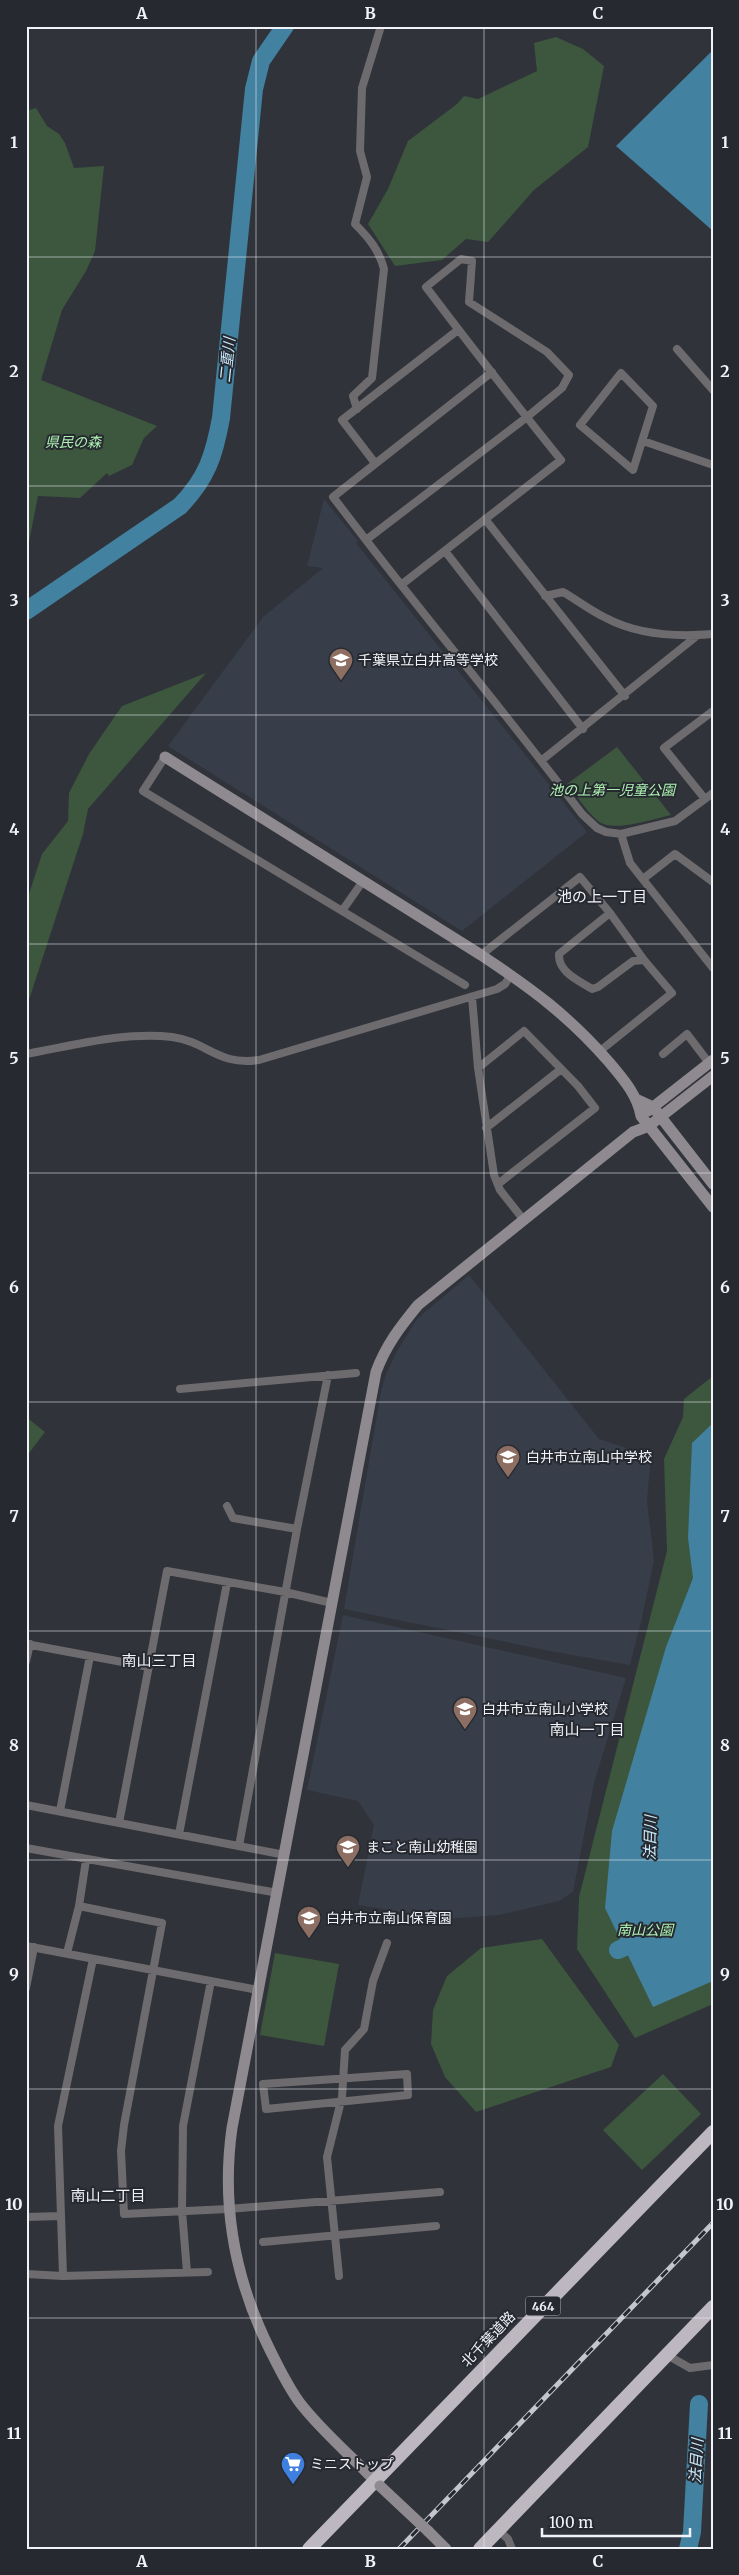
<svg xmlns="http://www.w3.org/2000/svg" width="739" height="2575" font-family="Merriweather,'Noto Sans JP',serif">
<style>
.built{fill:#373d49}
.green{fill:#3c573d}
.water{fill:#42819f}
.lines{fill:none;stroke-linecap:round;stroke-linejoin:round}
.river{stroke:#42819f;stroke-width:18}
.street{stroke:#6d6b6e;stroke-width:8}
.secondary{stroke:#8e8a8f;stroke-width:11}
.highway{stroke:#bdb7bf;stroke-width:14}
.rail-casing{stroke:#c4c6cb;stroke-width:5}
.rail{stroke:#26292f;stroke-width:3;stroke-dasharray:9;stroke-linecap:butt}
.secondary-bridge{stroke:#8e8a8f;stroke-width:11}
.grid{fill:none;stroke:#f1f3f8;stroke-width:1;stroke-opacity:0.55}
.labels{text-anchor:middle;dominant-baseline:central;stroke-width:4;stroke-linejoin:round;paint-order:stroke}
.shield{fill:#26292f;stroke:#b4b6bc;stroke-width:1}
.shield-label{font-size:12px;font-weight:bold;fill:#f1f3f8}
.park-label{font-size:14px;font-style:italic;fill:#aef2b2;stroke:#26292f}
.poi-label{font-size:14px;fill:#f1f3f8;stroke:#26292f;text-anchor:start}
.street-label{font-size:14px;fill:#f1f3f8;stroke:#26292f}
.water-label{font-size:15px;font-style:italic;fill:#c8eafc;stroke:#26292f}
.neighbourhood-label{font-size:15px;fill:#f1f3f8;stroke:#26292f}
.neatline{fill:none;stroke:#f1f3f8;stroke-width:2}
.grid-label{font-size:16px;text-anchor:middle;font-weight:bold;fill:#f1f3f8}
</style>
<rect width="100%" height="100%" fill="#30333a"/>
<!-- built -->
<path class="built" d="M324 499 358 541 356 543 587 832 462 931 168 746 263 617 323 568 307 566Z
M469 1275 599 1439 651 1456 647 1501 654 1560 642 1618 630 1665 550 1651 344 1609 381 1391 386 1374 397 1351 417 1319Z
M343 1615 626 1678 594 1783 573 1892 559 1901 499 1915 444 1919 358 1905 374 1825 358 1801 307 1790Z"/>
<!-- green -->
<path class="green" d="M556 37 583 49 604 66 588 147 534 190 488 242 466 239 442 260 395 266 368 224 388 189 408 141 457 104 464 96 478 99 537 71 534 43Z
M36 108 47 126 59 134 65 143 74 168 104 166 95 251 86 271 62 310 41 380 157 426 144 438 132 465 109 476 107 473 80 498 38 496 26 557V111Z
M206 673 88 809 83 834 26 1009V903L42 854 68 821 69 793 89 754 122 706Z
M617 747 671 815C653 819 613 833 598 821 586 811 577 796 567 784Z
M713 1376V2004L635 2038 577 1949 579 1897 667 1551 664 1459 683 1417 684 1399Z
M26 1417 45 1432 26 1457Z
M542 1939 619 2045 611 2067 476 2112 445 2077 431 2044 433 2010 447 1976 481 1948Z
M275 1953 339 1964 324 2046 260 2035Z
M663 2074 701 2114 642 2170 603 2130Z"/>
<!-- water -->
<path class="water" d="M713 50V231L616 146Z
M713 1423V1981L653 2007 605 1908 612 1831 666 1647 693 1578 688 1538 692 1443Z"/>
<g class="lines">
<!-- river -->
<path class="river" d="M26 611 180 506C207 478 214 456 221 418L254 89 261 61 285 26
M618 1950 645 1938
M688 2549 692 2532 699 2404"/>
<!-- street -->
<path class="street" d="M677 349 713 390
M621 373 653 406 633 470 580 425Z
M357 409 353 396 372 378 384 269C379 250 369 238 355 224L367 177 360 151 362 88 381 26
M643 441 713 465
M375 463 342 420 458 330
M485 519 625 696
M366 540 333 497 492 372
M445 551 583 729
M401 585 561 460C515 403 470 345 426 287L461 259 472 261 469 302 547 352 569 375 562 388 527 417 366 540C437 632 512 721 582 814L597 828 606 832 621 834 675 821 713 793
M545 596 563 592C577 600 591 611 606 618 638 635 678 637 713 634
M165 757 143 791 465 985
M542 760 698 635
M705 799 664 748 713 711
M621 834 630 863 713 968
M643 879 675 854 713 882
M342 911 363 881
M481 955 580 877 610 913 644 960
M472 997 478 1068 494 1175 500 1190 523 1219
M600 1051 672 993 644 960 633 961 598 987 592 989C578 980 558 972 559 954L610 913
M26 1054C71 1046 126 1031 172 1037 208 1042 217 1066 259 1060L497 989 505 984 511 975
M663 1054 687 1034 709 1063
M478 1068 524 1031 578 1086 595 1108 498 1184
M486 1128 560 1070
M180 1389 356 1373
M227 1506 233 1518 297 1529 239 1846
M297 1529 328 1375
M26 1644 149 1667
M26 1661 30 1644
M26 1805 285 1855
M60 1811 90 1656
M119 1823 167 1571 285 1592 332 1603
M179 1834 227 1583
M26 1848 278 1893
M79 1906 162 1923 124 2125 121 2151 124 2214 228 2209 440 2192
M26 1946 258 1990
M67 1953 79 1906 86 1860
M26 1988 34 1947
M407 2074 408 2095 266 2109 263 2084Z
M26 2217 61 2216
M263 2242 436 2226
M187 2272 182 2211 183 2126 211 1981
M26 2274 63 2276 208 2272
M63 2276 58 2126 93 1959
M339 2276 327 2157 342 2097 345 2050 364 2029 373 1981 387 1943
M667 2355 690 2368 713 2365
M498 2530 508 2539 512 2549"/>
<!-- secondary -->
<path class="secondary" d="M165 757 481 955C532 989 568 1015 609 1062 623 1079 637 1094 641 1116L713 1207
M638 1100 653 1107 713 1184
M648 1111 713 1060
M380 2486C354 2458 324 2434 300 2403 288 2387 279 2368 270 2350 235 2280 221 2206 232 2128L376 1372C386 1345 400 1327 418 1305L633 1132 649 1126 713 1076
M428 2531 446 2549"/>
<!-- highway -->
<path class="highway" d="M309 2549 713 2132
M480 2549 713 2307"/>
<defs>
<path id="rail" d="M399 2549 713 2223"/>
</defs>
<!-- rail casing -->
<use href="#rail" class="rail-casing"/>
<!-- rail -->
<use href="#rail" class="rail"/>
<!-- secondary-bridge -->
<path class="secondary-bridge" d="M380 2486 428 2531"/>
</g>
<!-- grid -->
<path class="grid" d="M256 26V2549M484 26V2549M26 257H713M26 486H713M26 715H713M26 944H713M26 1173H713M26 1402H713M26 1631H713M26 1860H713M26 2089H713M26 2318H713"/>
<!-- icons -->
<defs>
<symbol id="school-pin" viewBox="-11 -11 22 30"><path d="M0 17L-7.5 6A9.5 9.5 0 1 1 7.5 6Z" fill="#8d6e63" stroke="#26292f"/><path d="M0-5L7-2L0 1L-7-2ZM-4 1L0 2.5L4 1V4Q0 6-4 4Z" fill="#fff"/></symbol>
<symbol id="supermarket-pin" viewBox="-11 -11 22 30"><path d="M0 17L-7.5 6A9.5 9.5 0 1 1 7.5 6Z" fill="#3f7fe0" stroke="#26292f"/><path d="M-6-5.5h2.5l.6 2H6L4.5 2H-2.5L-4.4-4H-6ZM-1.5 3.2a1.3 1.3 0 1 0 .1 0ZM3 3.2a1.3 1.3 0 1 0 .1 0Z" fill="#fff"/></symbol>
</defs>
<g fill-rule="evenodd">
<use href="#school-pin" x="327" y="646" width="28" height="38"/>
<use href="#school-pin" x="494" y="1443" width="28" height="38"/>
<use href="#school-pin" x="451" y="1695" width="28" height="38"/>
<use href="#school-pin" x="334" y="1833" width="28" height="38"/>
<use href="#school-pin" x="295" y="1904" width="28" height="38"/>
<use href="#supermarket-pin" x="279" y="2450" width="28" height="38"/>
</g>
<g class="labels">
<!-- shield labels -->
<rect class="shield" x="525.5" y="2296.5" width="35" height="19" rx="4"/>
<g class="shield-label">
<text x="543" y="2306">464</text>
</g>
<!-- park labels -->
<g class="park-label">
<text x="73" y="442">県民の森</text>
<text x="612" y="790">池の上第一児童公園</text>
<text x="645" y="1930">南山公園</text>
</g>
<!-- poi labels -->
<g class="poi-label">
<text x="358" y="660">千葉県立白井高等学校</text>
<text x="526" y="1457">白井市立南山中学校</text>
<text x="482" y="1709">白井市立南山小学校</text>
<text x="366" y="1847">まこと南山幼稚園</text>
<text x="326" y="1918">白井市立南山保育園</text>
<text x="310" y="2464">ミニストップ</text>
</g>
<!-- street labels -->
<g class="street-label">
<text transform="translate(488 2339) rotate(-46)">北千葉道路</text>
</g>
<!-- water labels -->
<g class="water-label">
<text transform="translate(227 360) rotate(-84)">二重川</text>
<text transform="translate(650 1838) rotate(-89)">法目川</text>
<text transform="translate(696 2461) rotate(-87)">法目川</text>
</g>
<!-- neighbourhood labels -->
<g class="neighbourhood-label">
<text x="602" y="896">池の上一丁目</text>
<text x="159" y="1660">南山三丁目</text>
<text x="587" y="1729">南山一丁目</text>
<text x="108" y="2195">南山二丁目</text>
</g>
</g>
<!-- border -->
<rect width="739" height="2575" fill="none" stroke="#26292f" stroke-width="55"/>
<!-- scale -->
<path d="M542 2528v8h148v-8" fill="none" stroke="#f1f3f8" stroke-width="2.5"/>
<text x="549" y="2528" font-size="15" fill="#f1f3f8" stroke="#26292f" stroke-width="4" paint-order="stroke">100 m</text>
<rect x="28" y="28" width="684" height="2520" class="neatline"/>
<g class="grid-label">
<text x="142" y="19">A</text>
<text x="370" y="19">B</text>
<text x="598" y="19">C</text>
<text x="14" y="148">1</text>
<text x="725" y="148">1</text>
<text x="14" y="377">2</text>
<text x="725" y="377">2</text>
<text x="14" y="606">3</text>
<text x="725" y="606">3</text>
<text x="14" y="835">4</text>
<text x="725" y="835">4</text>
<text x="14" y="1064">5</text>
<text x="725" y="1064">5</text>
<text x="14" y="1293">6</text>
<text x="725" y="1293">6</text>
<text x="14" y="1522">7</text>
<text x="725" y="1522">7</text>
<text x="14" y="1751">8</text>
<text x="725" y="1751">8</text>
<text x="14" y="1980">9</text>
<text x="725" y="1980">9</text>
<text x="14" y="2210">10</text>
<text x="725" y="2210">10</text>
<text x="14" y="2439">11</text>
<text x="725" y="2439">11</text>
<text x="142" y="2567">A</text>
<text x="370" y="2567">B</text>
<text x="598" y="2567">C</text>
</g>
</svg>
